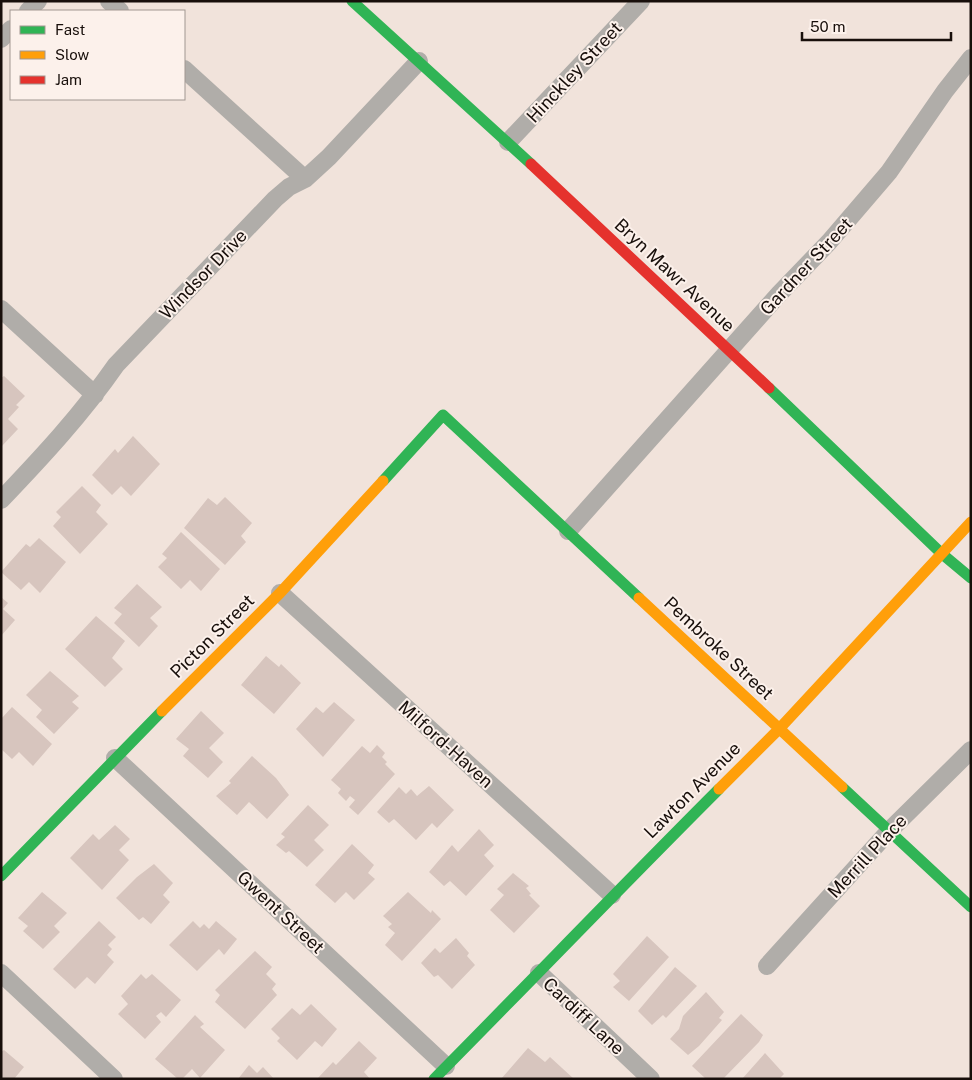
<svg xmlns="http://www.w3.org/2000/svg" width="972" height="1080" font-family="'Public Sans',sans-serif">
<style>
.building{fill:#d7c5be}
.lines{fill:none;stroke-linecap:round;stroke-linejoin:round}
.street{stroke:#b0ada9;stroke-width:18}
.fast{stroke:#30b455;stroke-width:11}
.slow{stroke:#ff9f0a;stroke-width:11}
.jam{stroke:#e5322d;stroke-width:11}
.labels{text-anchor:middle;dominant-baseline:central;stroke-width:4;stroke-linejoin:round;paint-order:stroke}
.street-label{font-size:18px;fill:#180f0b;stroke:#fcf1eb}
</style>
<rect width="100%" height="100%" fill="#f1e3db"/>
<!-- building -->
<path class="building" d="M4 376 25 396 16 405 19 407 8 419 18 429 1 447V378Z
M133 436 160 464 131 496 121 486 112 495 92 475 115 449 118 453Z
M82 486 101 505 96 512 108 524 80 554 53 526 61 517 56 512Z
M225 497 252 523 241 536 246 542 225 565 184 528 208 498 217 505Z
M181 532 220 569 201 591 190 580 181 589 158 567 167 558 162 554Z
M39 538 66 562 40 593 29 582 21 590 1 572 26 544 30 547Z
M137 584 162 607 150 618 158 626 139 647 114 623 122 614 114 608Z
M1 597 8 603 3 609 15 620 1 636Z
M96 616 125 641 112 658 123 669 105 687 65 649Z
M266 656 279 667 281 664 301 683 274 714 241 685Z
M50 671 79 696 72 702 79 708 54 734 36 717 42 710 26 695Z
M334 702 355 720 323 757 296 729 316 707 323 713Z
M12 707 52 744 33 766 19 752 12 759 1 749V719Z
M201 711 224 733 209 748 223 762 208 778 183 756 189 749 176 739Z
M377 745 385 753 382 757 387 762 385 764 395 774 358 815 349 807 355 800 350 796 346 801 338 793 341 789 331 780 362 746 370 753Z
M252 756 276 778 289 795 267 819 249 802 237 815 216 796 231 783 229 781Z
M429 786 454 810 437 828 432 823 416 840 394 819 389 823 377 812 399 787 406 794 411 789 417 796Z
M308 805 329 825 314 840 324 850 307 867 289 851 286 853 276 845 285 837 281 834Z
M115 825 130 839 119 850 129 860 102 890 70 858 93 834 99 840Z
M479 829 494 845 484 855 494 866 466 896 450 881 444 886 429 872 452 845 458 852Z
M352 844 374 865 368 873 375 879 354 900 346 892 335 903 315 885Z
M154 864 173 883 163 895 170 902 151 924 143 917 139 920 116 898 137 877Z
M513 873 529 886 526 888 531 894 529 895 540 906 514 933 490 910 504 895 497 889Z
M42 892 67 913 54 926 60 932 43 949 23 931 28 926 18 918Z
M408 892 431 913 432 910 441 919 402 961 385 945 395 933 388 927 392 924 383 916Z
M99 921 116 937 108 945 112 949 107 955 114 962 95 984 87 977 75 989 53 969Z
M193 921 200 928 204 924 209 929 216 921 237 939 224 955 219 949 197 971 169 945Z
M647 936 669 957 629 1001 613 987 620 981 613 974Z
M456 938 469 953 467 956 475 965 452 989 438 975 434 977 421 963 435 948 440 953Z
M255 951 272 967 266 974 276 984 272 989 277 995 245 1029 215 1002 220 995 215 990Z
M675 967 697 986 666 1018 663 1015 652 1025 638 1011Z
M141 974 146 979 152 974 181 1000 166 1017 161 1012 156 1016 161 1022 145 1039 118 1014 128 1004 121 996Z
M706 992 724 1012 719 1018 722 1020 699 1046 688 1055 670 1039 679 1029 683 1016Z
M311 1004 337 1029 322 1047 315 1041 297 1060 277 1041 280 1038 271 1029 292 1008 300 1015Z
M741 1014 763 1035 759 1042 723 1079H706L692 1066Z
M195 1015 204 1024 200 1027 225 1050 200 1078 192 1069 182 1079H178L155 1059Z
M359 1041 377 1058 364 1072 370 1079H317L333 1062 336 1065Z
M528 1048 545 1062 550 1057 574 1079H501Z
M4 1050 24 1067 14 1079H1V1052Z
M765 1053 784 1074 779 1079H742Z
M249 1065 257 1073 263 1067 274 1079H238Z"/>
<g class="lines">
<!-- street -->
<path class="street" d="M109 1 120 11
M28 11 38 1
M1 39 11 29
M184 69 305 179
M508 142 641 1
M1 309 95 395
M1 500C42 457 82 414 116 365L275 199 289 187 305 179 329 157 419 61
M568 531 779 294 829 242 889 172 945 91 971 58
M280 593 612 895
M115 758 446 1066
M767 966 890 830 971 750
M1 973 114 1079
M539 973 651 1079"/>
<!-- fast -->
<path class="fast" d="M352 1 531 164
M769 388 941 553 971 578
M383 481 443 415 639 598
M842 787 971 907
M1 876 162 711
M434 1079C529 983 623 885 719 789"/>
<!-- slow -->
<path class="slow" d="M639 598 842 787
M162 711 280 593 383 481
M719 789 780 728 971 522"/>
<!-- jam -->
<path class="jam" d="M531 164 769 388"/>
</g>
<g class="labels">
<!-- street labels -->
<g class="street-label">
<text transform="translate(574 72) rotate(-47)">Hinckley Street</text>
<text transform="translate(806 266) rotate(-47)">Gardner Street</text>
<text transform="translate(203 274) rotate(-46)">Windsor Drive</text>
<text transform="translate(675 275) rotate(43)">Bryn Mawr Avenue</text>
<text transform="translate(212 636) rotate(-45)">Picton Street</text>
<text transform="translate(719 648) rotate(43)">Pembroke Street</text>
<text transform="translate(446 744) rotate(42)">Milford-Haven</text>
<text transform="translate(692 790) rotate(-45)">Lawton Avenue</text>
<text transform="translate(867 856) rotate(-47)">Merrill Place</text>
<text transform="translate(281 912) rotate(43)">Gwent Street</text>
<text transform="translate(584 1016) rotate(43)">Cardiff Lane</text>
</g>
</g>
<!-- border -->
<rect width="972" height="1080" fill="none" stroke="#180f0b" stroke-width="5"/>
<!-- legend -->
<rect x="10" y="10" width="175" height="90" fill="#fcf1eb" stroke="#a19791"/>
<rect x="20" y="26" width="25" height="8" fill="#30b455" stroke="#a19791"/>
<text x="55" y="35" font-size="15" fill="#180f0b">Fast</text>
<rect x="20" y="51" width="25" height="8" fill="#ff9f0a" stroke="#a19791"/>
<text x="55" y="60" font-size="15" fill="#180f0b">Slow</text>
<rect x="20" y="76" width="25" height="8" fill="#e5322d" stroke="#a19791"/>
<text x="55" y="85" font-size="15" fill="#180f0b">Jam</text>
<!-- scale -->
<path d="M802 32v8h149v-8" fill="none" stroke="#180f0b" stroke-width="2.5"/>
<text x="810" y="32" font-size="15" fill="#180f0b" stroke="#fcf1eb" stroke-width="4" paint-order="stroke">50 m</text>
</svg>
